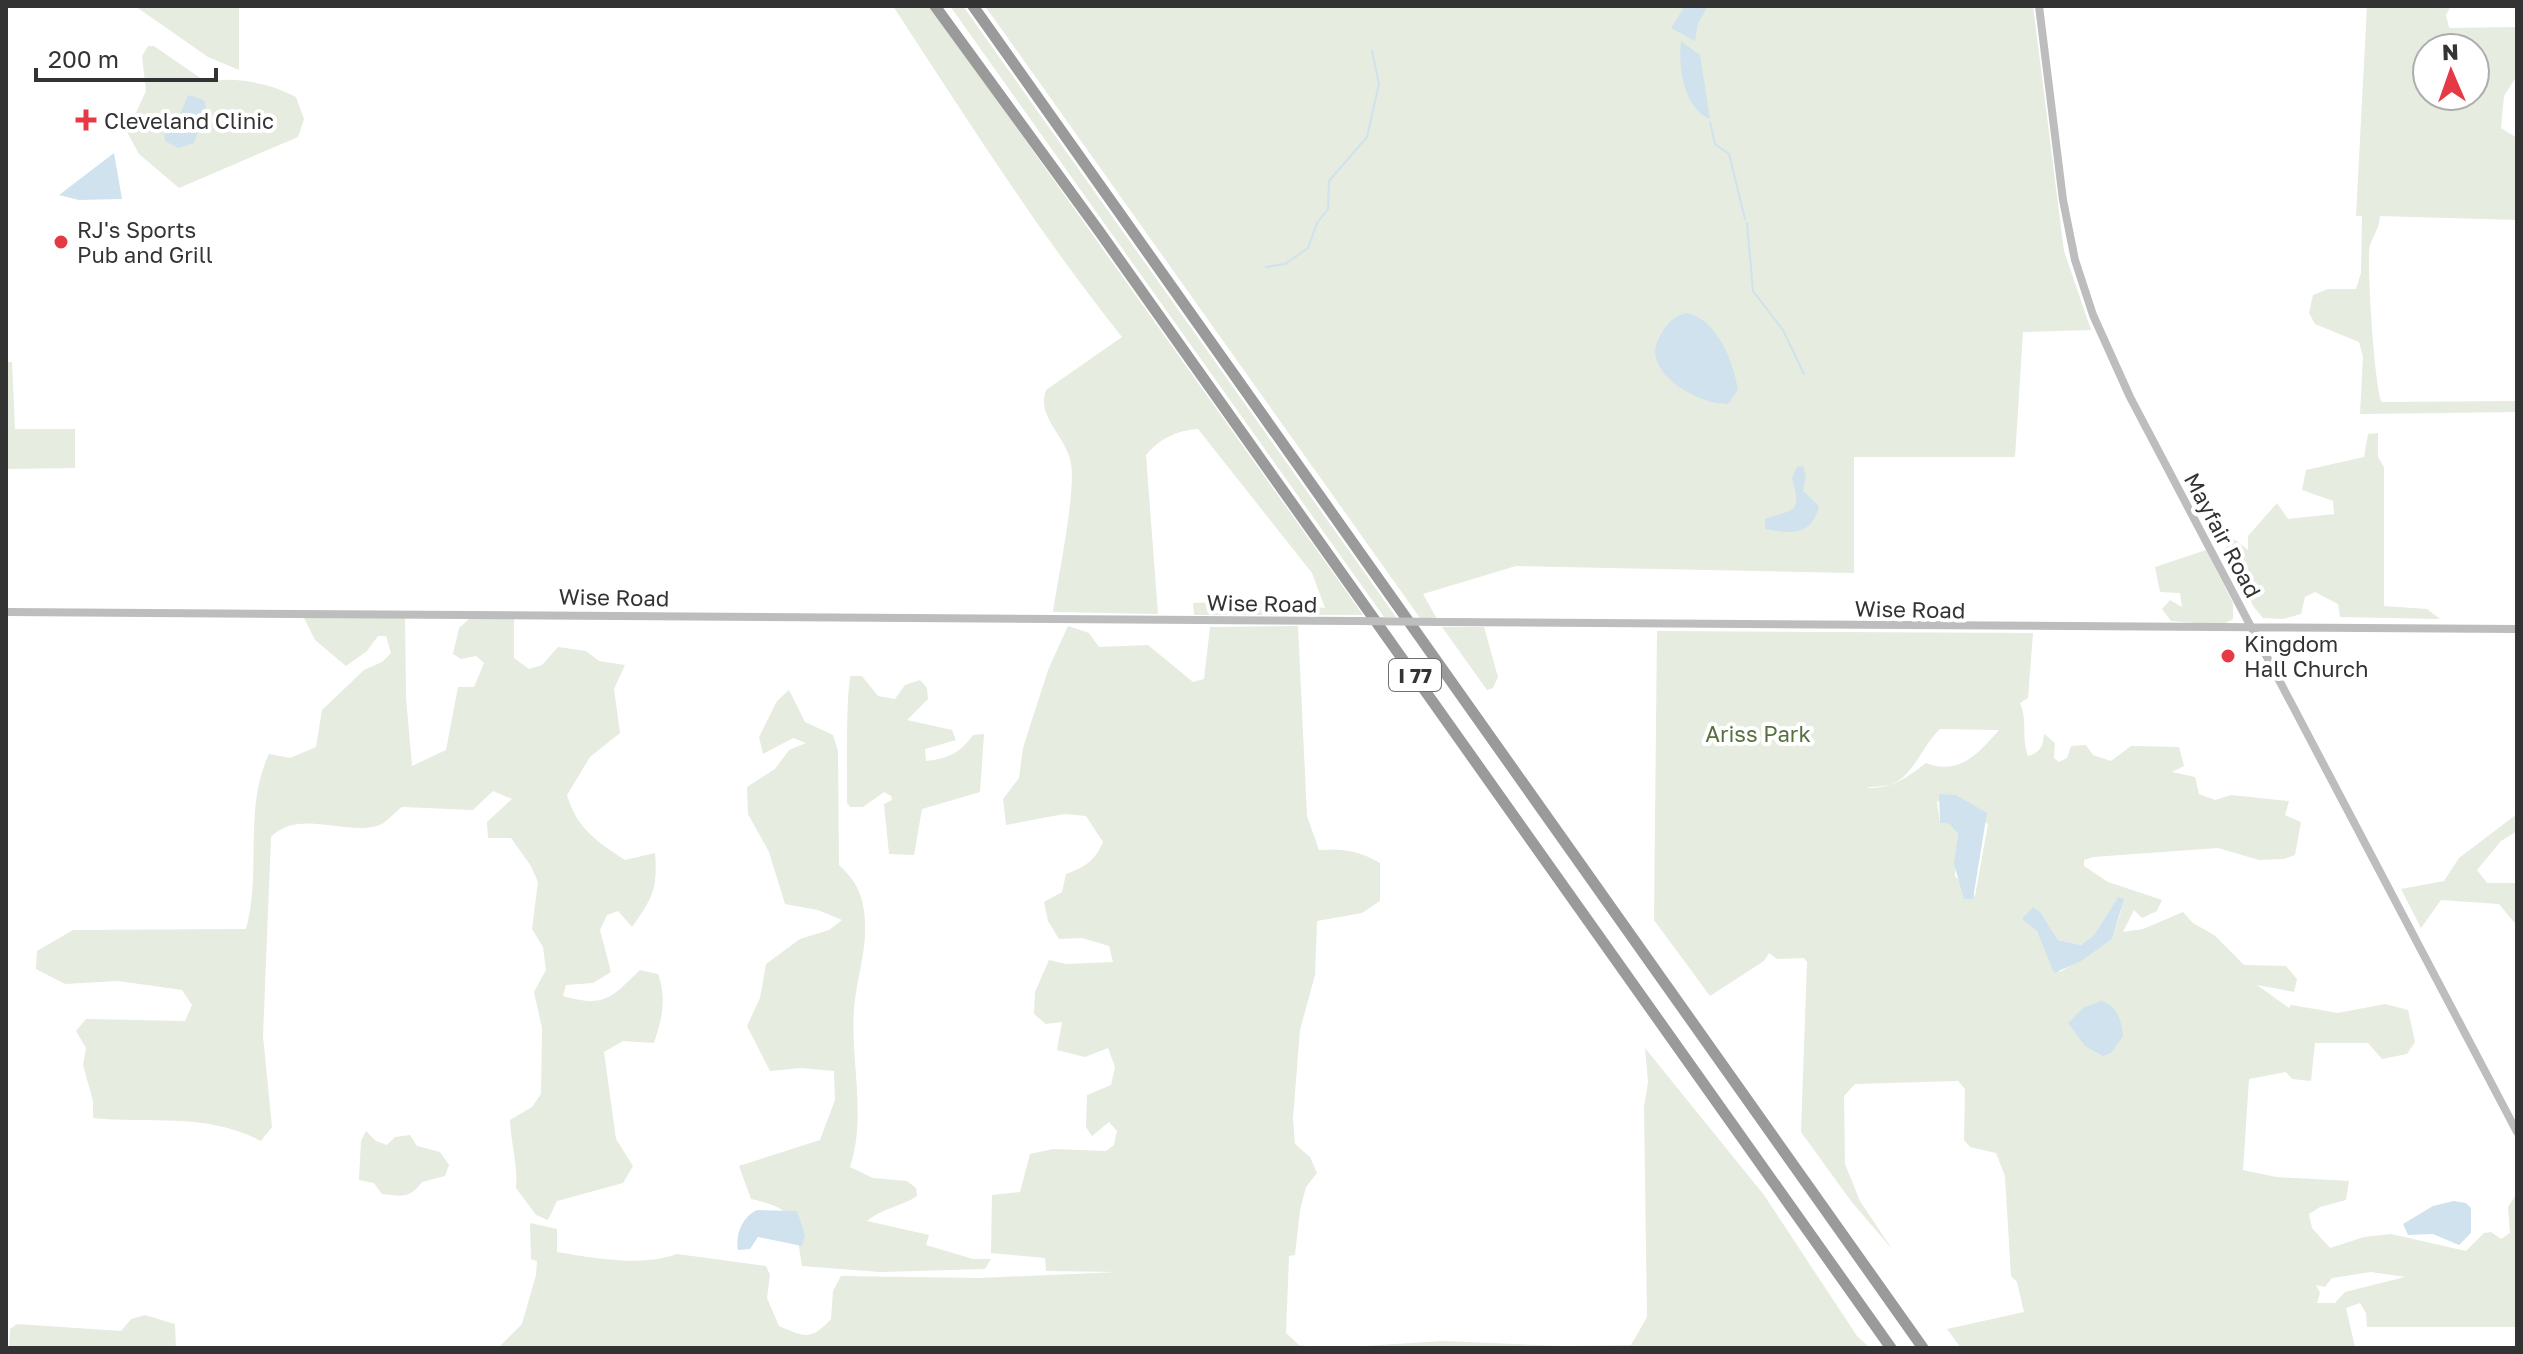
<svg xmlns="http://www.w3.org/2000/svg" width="2523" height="1354" font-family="'Golos Text',sans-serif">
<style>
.green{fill:#e6ecdf;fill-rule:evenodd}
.water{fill:#cfe2ee}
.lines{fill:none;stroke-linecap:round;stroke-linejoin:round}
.stream{stroke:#cfe2ee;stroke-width:2}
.secondary{stroke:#bdbdbd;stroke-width:8}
.highway{stroke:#9a9a9a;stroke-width:11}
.secondary-bridge{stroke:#bdbdbd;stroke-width:8}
.poi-dot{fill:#e63946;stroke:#fff;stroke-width:3}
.labels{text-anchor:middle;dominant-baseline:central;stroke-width:8;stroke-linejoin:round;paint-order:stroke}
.shield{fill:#fff;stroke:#707070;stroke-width:2}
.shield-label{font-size:20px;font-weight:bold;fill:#333}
.poi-label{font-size:22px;fill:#333;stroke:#fff;text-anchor:start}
.street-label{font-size:22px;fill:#333;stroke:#fff}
.park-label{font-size:22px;fill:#56703f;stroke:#fff}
</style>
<rect width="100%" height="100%" fill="#fff"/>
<!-- green -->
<path class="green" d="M135 6H239V70L208 57Z
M893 6H930L1363 615H1194L1193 603 1264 601 1325 608 1312 573 1198 429C1177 430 1159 439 1146 455L1158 614 1053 612C1058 578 1076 493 1071 463 1066 436 1036 417 1046 390L1122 337C1038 232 967 119 893 6Z
M950 6H963L1396 617H1384Z
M985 6H2033L2064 251 2091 330 2023 332 2015 457H1854V573L1516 566 1423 594 1437 619 1420 618Z
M2367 6H2451L2446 15 2449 28 2517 27 2516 77 2504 96 2501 128 2517 138V220L2380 216C2379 229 2374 234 2370 245 2366 259 2375 394 2382 402L2517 401V412L2360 414 2363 357 2359 342 2315 324 2309 313 2313 295 2328 289H2356L2361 273 2362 216H2356ZM2427 48H2475V96H2427Z
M148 46H154L206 82C234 76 270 83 296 97L304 119 298 137 179 188 139 154 127 132 146 91 142 56Z
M6 362H12L15 429H75V468L6 469Z
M2378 433V457L2384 467V606L2427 609 2440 619 2340 617 2338 604 2315 592 2305 597 2301 614 2283 619 2263 618 2253 606 2226 547 2234 539 2248 550V536L2277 503 2288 519 2334 514 2333 501 2302 490 2306 470 2364 457 2368 434Z
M2206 550 2233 603V619L2222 625 2171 621 2162 609 2170 600 2182 607 2180 593 2160 592 2155 567Z
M405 616 406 698 412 766 446 750 458 687H474L484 663 476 656 461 659 453 654 459 628 470 618 514 619V658L529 669 542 665 558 647 586 651 599 661 625 665 614 689 620 733 590 757 567 795C576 827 597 842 625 860L655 853C658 889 652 899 632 927L618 911 607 915 600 930 611 972 593 983 566 985 563 996C605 1008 611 998 640 970L658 974C667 999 662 1018 654 1043L623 1041 604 1052 616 1139 633 1166 623 1183 557 1201 548 1220 536 1215 516 1188C518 1165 511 1144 510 1120L532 1107 541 1094 542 1028 534 992 546 970 543 947 532 929 538 882 531 866 511 838H488L487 822 512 799 493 791 473 810 402 807C395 812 385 824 377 826 344 835 298 809 271 837L263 1036 272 1127 261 1141C205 1112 153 1124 93 1118V1101L83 1065 86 1048 76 1031 86 1019 185 1021 192 1005 182 990 118 981 65 984 36 969 37 951 73 930 246 929C262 872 243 809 269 754L290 758 316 747 322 710 364 670 382 662 391 653 386 636H378L367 651 346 666 315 640 304 618Z
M1068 626 1089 633 1099 647 1148 645 1193 682 1204 679 1210 627 1298 626 1307 816 1319 850C1342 848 1360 851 1380 863V901L1362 913 1317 921 1315 975 1300 1030 1293 1118 1295 1144 1310 1157 1317 1173 1306 1187 1300 1210 1295 1255 1289 1256 1286 1333 1299 1345 1323 1348H498L522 1324 536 1275 537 1261 531 1259 530 1223 557 1229V1252C594 1258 641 1267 677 1254L766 1266 770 1275 767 1298 779 1326C805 1337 811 1341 831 1319L833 1291 841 1276 980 1278 1118 1272 1046 1271 1045 1258 991 1253 992 1195 1020 1192 1030 1154 1053 1149 1106 1151 1114 1145 1117 1131 1109 1122 1092 1136 1086 1127 1087 1095 1111 1085 1115 1067 1108 1048 1085 1057 1057 1050 1062 1022 1046 1024 1034 1014 1035 992 1049 960 1066 964 1113 962 1109 946 1082 938 1059 939 1048 921 1044 902 1062 892 1066 874C1085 867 1095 861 1103 842L1086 816 1064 814 1006 825 1003 799 1019 778 1023 748 1048 670Z
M1442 627H1484L1498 677 1493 688 1487 690Z
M1657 631 2033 633 2028 698 2020 703C2028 721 2021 738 2028 756 2041 752 2043 746 2044 734L2055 743 2054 758 2059 762 2067 758 2071 746 2086 745 2093 755 2111 761 2131 746 2179 747 2184 766 2172 772 2195 777 2199 794 2215 800 2231 795 2289 801 2285 815 2301 822 2295 855 2284 859 2259 860 2218 848 2093 857 2084 860V866L2108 882 2162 900 2157 911 2142 918 2134 910 2123 932 2143 929 2183 912 2193 923 2214 935 2244 965 2286 966 2297 979 2294 992 2257 985 2289 1008 2291 1005 2338 1013 2385 1004 2408 1010 2415 1042 2407 1054 2382 1059 2368 1043H2315L2311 1081 2292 1079 2286 1072 2249 1079 2243 1170 2276 1177 2349 1181 2346 1200 2320 1207 2309 1214 2312 1228 2330 1248 2364 1237 2391 1234 2466 1251 2484 1233 2491 1232 2501 1239 2510 1233 2508 1207 2517 1193V1327H2367L2366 1313 2360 1303 2346 1308 2355 1347 2374 1348H1961L1947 1329 2024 1312 2017 1282 2011 1276 2005 1176 1996 1153 1970 1147 1964 1140 1965 1089 1958 1081 1855 1084 1844 1096 1845 1164 1860 1201 1892 1249 1851 1201 1801 1132 1807 962 1804 958 1777 959 1769 953 1764 961 1710 996 1654 920ZM1940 729 1999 730C1978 754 1959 776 1926 763 1905 779 1892 789 1865 788 1873 786 1884 787 1892 784 1914 775 1922 746 1940 729ZM1937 801 1988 824 1975 896 1955 876 1958 834 1949 824 1940 823ZM2118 897 2121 911 2112 939 2060 972 2037 931 2041 913 2058 940 2081 945 2094 935ZM2371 1272 2405 1277 2345 1292 2335 1303H2317L2320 1293 2316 1285 2325 1287 2332 1278Z
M851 676H862L878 696 895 699 905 685 920 680 927 688 928 699 907 720 952 730 956 740 925 749 926 761C948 759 961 752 973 735L984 734 980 792 922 809 914 855 889 854 884 804 892 800 891 796 884 792 863 807H850L847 803C847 783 846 685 851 676Z
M789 690 805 722 833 735 838 751 839 865C854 879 861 890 864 911 869 945 857 975 854 1008 850 1060 867 1116 850 1167L873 1178 907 1181 916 1188 917 1196C901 1207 882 1208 867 1221L929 1235 926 1245 973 1259H991L985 1269 880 1272 802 1266C795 1221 798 1209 751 1199L739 1166 820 1140 835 1100 834 1071 801 1068 770 1071 747 1026 760 998 766 964 800 939 829 930 842 920 818 910 785 904 769 852 748 814 747 787 775 769 789 750 806 743 793 738 763 754 759 737 777 701Z
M2517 814V831L2501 841 2477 870 2487 883H2517V926L2499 904 2441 900 2421 928 2401 889 2444 881 2459 858Z
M1645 1048 1764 1195 1857 1336 1870 1348H1331L1443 1341 1563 1346 1631 1345 1647 1317 1644 1107 1648 1082Z
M366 1131 376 1141 387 1145 395 1137 410 1135 417 1146 440 1152 449 1165 445 1176 422 1182C410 1199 401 1196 382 1194L374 1183 359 1180 361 1141Z
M145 1315 175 1324 176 1348H9L10 1329 17 1324 121 1331 131 1319Z"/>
<!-- water -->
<path class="water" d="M1685 6H1708L1698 23 1695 41 1671 28Z
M1681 41 1700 55 1710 119C1683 108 1678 65 1681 41Z
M188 95 204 100 206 107 194 143 178 148 165 141 164 135 176 125Z
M114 153 122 199 79 200 59 195Z
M1686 313C1717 318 1734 363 1738 390L1728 404C1697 405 1640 371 1659 338 1666 325 1671 317 1686 313Z
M1803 466 1806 477 1803 491 1819 506C1812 536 1791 534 1765 529V519C1795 509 1802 513 1792 478L1797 467Z
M1939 794 1956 795 1987 813 1973 899H1964L1954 864 1958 834 1949 824 1940 823Z
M2118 897 2124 899 2112 939 2081 961 2054 973 2037 931 2022 919 2033 907 2041 913 2058 940 2081 945 2094 935Z
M2101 1001C2117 1005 2122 1021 2123 1036L2111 1053 2103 1056 2085 1046 2068 1023 2083 1008Z
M2454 1201 2466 1203 2471 1208V1233L2459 1245 2433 1234 2408 1235 2403 1224 2433 1206Z
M757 1210 797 1211 805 1235 802 1246 758 1237 750 1249 738 1250C735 1235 742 1217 757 1210Z"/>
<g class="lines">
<!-- stream -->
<path class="stream" d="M1710 122 1715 144 1729 154 1745 219
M1747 223 1753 291 1783 330 1804 374
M1266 267 1285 264 1308 248 1317 223 1328 209 1329 181 1367 137 1379 84 1372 51"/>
<!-- secondary -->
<path class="secondary" d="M2039 6 2063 200 2075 260 2093 315 2130 397 2517 1132
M6 612 1356 621
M1440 622 2517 629"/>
<!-- highway -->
<path class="highway" d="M935 6 1099 231 1891 1348
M973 6 1923 1348"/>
<!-- secondary-bridge -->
<path class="secondary-bridge" d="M1356 621 1440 622"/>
</g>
<!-- markers -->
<g class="poi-dot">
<path d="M82 108h8v8h8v8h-8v8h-8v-8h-8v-8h8z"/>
<circle cx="61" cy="242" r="8"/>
<circle cx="2228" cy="656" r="8"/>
</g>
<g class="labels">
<!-- shield labels -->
<rect class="shield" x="1389" y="659" width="52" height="32" rx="6"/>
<g class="shield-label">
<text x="1415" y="675">I 77</text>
</g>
<!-- poi labels -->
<g class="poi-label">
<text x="104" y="120">Cleveland Clinic</text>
<text x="77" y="229">RJ's Sports<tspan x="77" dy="25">Pub and Grill</tspan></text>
<text x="2244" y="643">Kingdom<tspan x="2244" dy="25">Hall Church</tspan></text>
</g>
<!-- street labels -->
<g class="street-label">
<text transform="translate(2223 535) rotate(62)">Mayfair Road</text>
<text transform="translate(614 597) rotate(1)">Wise Road</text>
<text transform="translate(1262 603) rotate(1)">Wise Road</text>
<text transform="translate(1910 609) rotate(1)">Wise Road</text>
</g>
<!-- park labels -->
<g class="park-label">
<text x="1758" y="733">Ariss Park</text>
</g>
</g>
<!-- border -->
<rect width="2523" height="1354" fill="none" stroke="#333333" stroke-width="16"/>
<!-- north arrow -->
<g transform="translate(2451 72) rotate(358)"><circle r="38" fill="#ffffff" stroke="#adadad" stroke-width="2"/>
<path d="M0-6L14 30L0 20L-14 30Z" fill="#e63946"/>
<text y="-12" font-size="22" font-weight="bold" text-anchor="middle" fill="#333333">N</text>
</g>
<!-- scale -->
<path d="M36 68v12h180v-12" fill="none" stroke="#333333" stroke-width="4"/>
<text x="48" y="68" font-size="24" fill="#333333" stroke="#ffffff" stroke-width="6" paint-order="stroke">200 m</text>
</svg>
